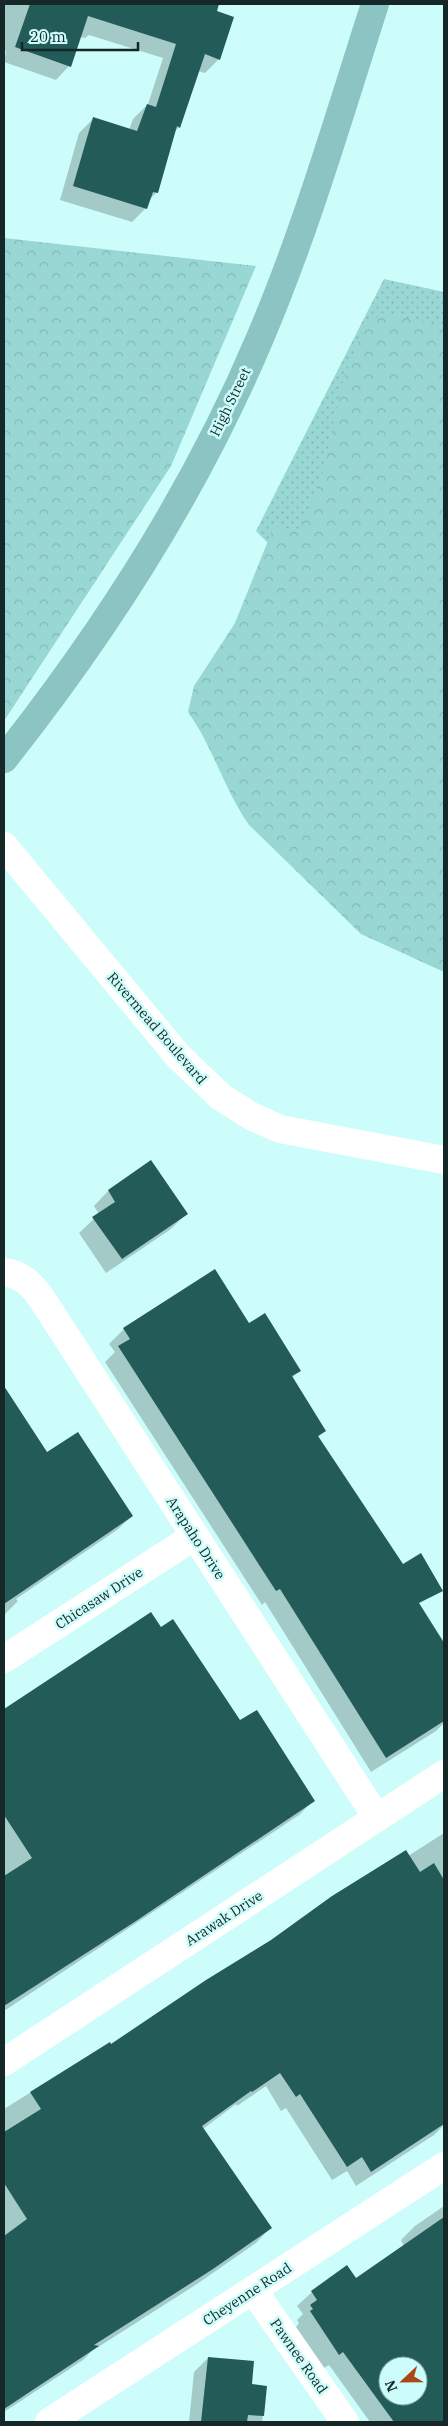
<svg xmlns="http://www.w3.org/2000/svg" width="448" height="2426" font-family="'IBM Plex Serif',serif">
<style>
.green{fill:url(#green-dots)}
.forest{fill:url(#forest-crowns)}
.shadow{fill:#0003;fill-rule:evenodd}
.building{fill:#235b59;fill-rule:evenodd}
.lines{fill:none;stroke-linecap:round;stroke-linejoin:round}
.minor{stroke:#fff;stroke-width:28}
.major{stroke:#8bc4c3;stroke-width:28}
.labels{text-anchor:middle;dominant-baseline:central;stroke-width:5;stroke-linejoin:round;paint-order:stroke}
.street-label{font-size:14px;fill:#152727;stroke:#cdfdfb}
</style>
<defs>
<pattern id="green-dots" width="8" height="8" patternUnits="userSpaceOnUse" patternTransform="scale(1.25)"><rect width="8" height="8" fill="#98d7d4"/><path d="M2 2h.1M6 6h.1" fill="none" stroke="#82b9b6" stroke-width="1.8" stroke-linecap="round"/></pattern>
<pattern id="forest-crowns" width="20" height="18" patternUnits="userSpaceOnUse" patternTransform="scale(1.25)"><rect width="20" height="18" fill="#98d7d4"/><path d="M2 6a3 3 0 1 1 6 0M12 15a3 3 0 1 1 6 0" fill="none" stroke="#82b9b6"/></pattern>
</defs>
<rect width="100%" height="100%" fill="#cdfdfb"/>
<!-- green -->
<path class="green" d="M384 279 444 292V623L306 581 256 531Z"/>
<!-- forest -->
<path class="forest" d="M4 238 256 266 171 466 4 721Z
M384 312 444 328V972L361 934 249 825C224 789 213 747 188 712L194 686 235 623 274 526 299 531 321 479 344 377 364 328Z"/>
<!-- shadow -->
<path class="shadow" d="M4 4H190L233 18 219 59 205 73 198 71 179 127 174 132 157 192 149 200 146 208 132 222 60 200 79 133 93 119 129 130 133 119 148 104 163 58 89 35 85 38 80 37 69 66 56 80 4 62 6 51 4 50Z
M150 1162 186 1214 171 1229 106 1273 79 1233 99 1214 94 1206 108 1191Z
M215 1271 248 1325 299 1371 292 1378 325 1431 318 1437 375 1535 444 1642V1723L436 1731 371 1772 265 1602 262 1605 105 1362 115 1352 109 1344 124 1329Z
M12 1401 47 1454 132 1516 117 1530 16 1599 18 1601 4 1615V1406Z
M150 1614 160 1629 240 1722 313 1801 299 1815 4 2011V1711Z
M444 1833V2125L434 2135 356 2186 347 2171 332 2180 286 2108 281 2111 266 2086 237 2106 236 2104 203 2129 270 2228 256 2243 197 2284 92 2351 83 2360 4 2412V2109L110 2043 111 2046Z
M444 2206V2422H370L329 2365 324 2368 296 2327 299 2323 297 2320 303 2314 297 2306 312 2292 356 2280 404 2246 401 2240 415 2226ZM388 2366H418V2396H388Z
M208 2358 250 2385 266 2387 262 2422H189L194 2372Z"/>
<!-- building -->
<path class="building" d="M30 4H219L217 11 234 17 220 60 205 54 180 128 177 126 158 193 153 192 147 209 73 186 93 117 137 131 147 104 156 107 176 44 88 16 71 67 15 47Z
M151 1160 188 1214 122 1259 92 1217 115 1202 108 1190Z
M215 1269 249 1323 265 1313 301 1371 292 1376 326 1431 318 1436 403 1564 421 1553 443 1591 419 1603 444 1643V1721L386 1758 280 1589 276 1591 118 1346 130 1339 123 1328Z
M4 1386 47 1452 78 1432 133 1516 4 1604Z
M151 1612 161 1627 173 1619 240 1720 257 1710 315 1801 136 1921 4 2006V1876L32 1858 4 1815V1709Z
M406 1850 420 1872 434 1863 444 1880V2124L371 2172 362 2157 347 2167 300 2094 296 2097 280 2073 252 2092 251 2091 202 2126 272 2228 213 2269 94 2345 99 2346 4 2409V2236L27 2219 4 2183V2132L41 2109 30 2092 110 2042 111 2044 206 1980 271 1940 332 1896Z
M444 2217V2422H394L343 2352 339 2355 310 2311 313 2309 310 2305 317 2300 311 2291 347 2265 356 2278ZM388 2366H418V2396H388Z
M208 2357 254 2361 252 2384 267 2386 264 2416 248 2415 247 2422H201Z"/>
<g class="lines">
<!-- minor -->
<path class="minor" d="M4 846 178 1056 221 1097 251 1116 280 1129 444 1160
M4 1272C23 1274 34 1287 44 1302L377 1818
M4 1659 195 1536
M4 2062 444 1774
M253 2290 345 2422
M49 2422 444 2166"/>
<!-- major -->
<path class="major" d="M4 759C106 630 196 490 260 338 306 230 339 116 375 4"/>
</g>
<g class="labels">
<!-- street labels -->
<g class="street-label">
<text transform="translate(230 402) rotate(-64)">High Street</text>
<text transform="translate(157 1028) rotate(49)">Rivermead Boulevard</text>
<text transform="translate(196 1538) rotate(57)">Arapaho Drive</text>
<text transform="translate(99 1598) rotate(-33)">Chicasaw Drive</text>
<text transform="translate(224 1918) rotate(-33)">Arawak Drive</text>
<text transform="translate(247 2294) rotate(-33)">Cheyenne Road</text>
<text transform="translate(299 2356) rotate(55)">Pawnee Road</text>
</g>
</g>
<!-- border -->
<rect width="448" height="2426" fill="none" stroke="#152727" stroke-width="10"/>
<!-- north arrow -->
<g transform="translate(403 2381) rotate(248)"><circle r="24" fill="#cdfdfb" stroke="#83a7a6"/>
<path d="M0-4L9 19L0 12L-9 19Z" fill="#ac4815"/>
<text y="-8" font-size="14" font-weight="bold" text-anchor="middle" fill="#152727">N</text>
</g>
<!-- scale -->
<path d="M22 42v8h116v-8" fill="none" stroke="#152727" stroke-width="2.5"/>
<text x="30" y="42" font-size="15" fill="#152727" stroke="#cdfdfb" stroke-width="4" paint-order="stroke">20 m</text>
</svg>
